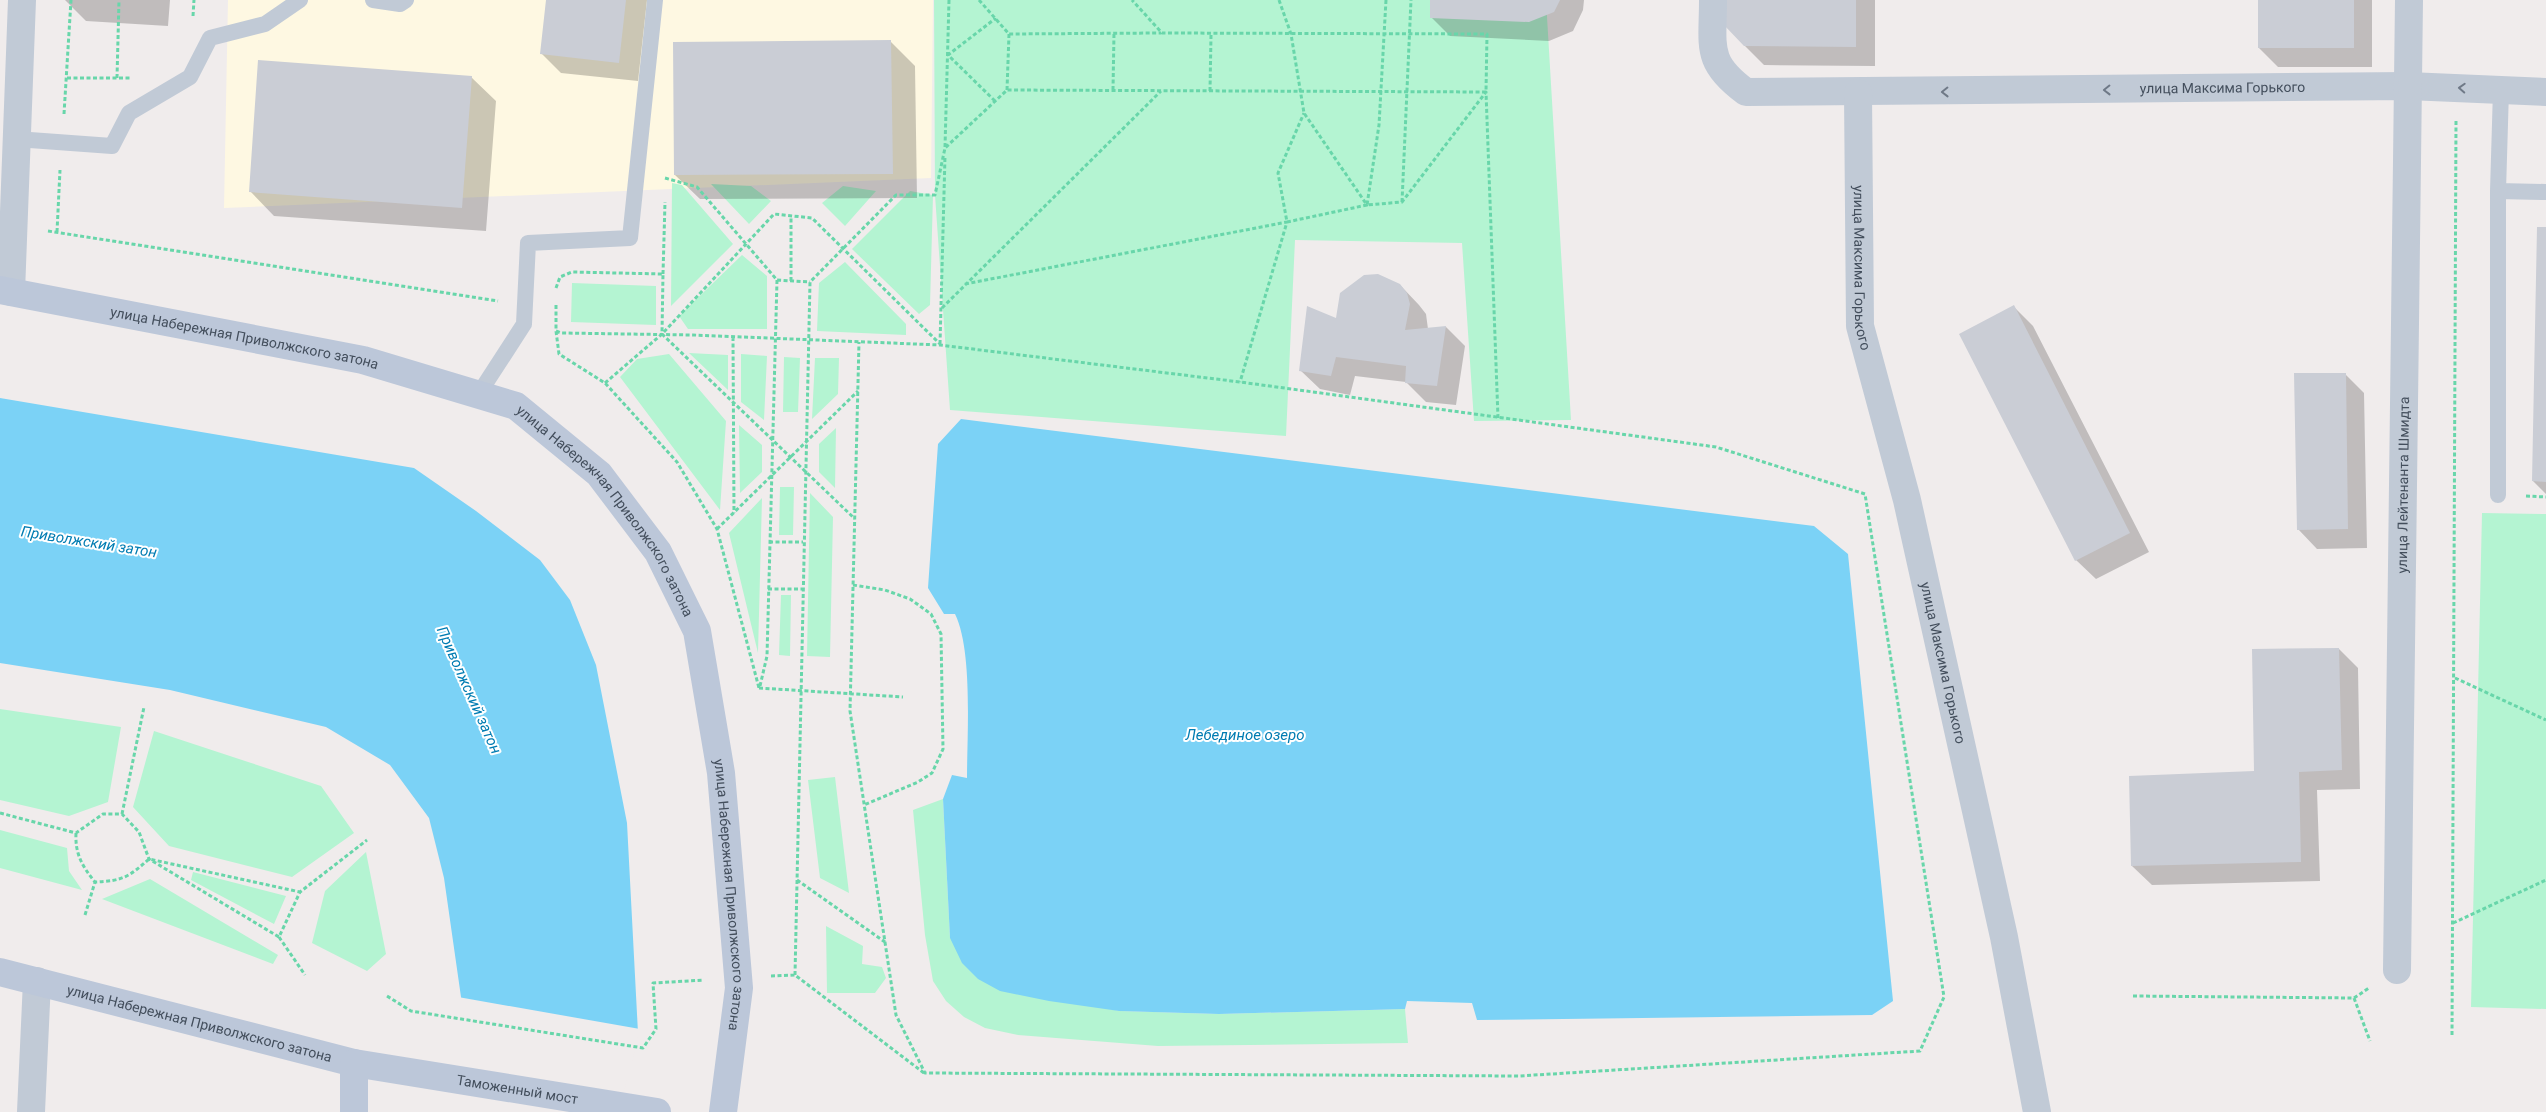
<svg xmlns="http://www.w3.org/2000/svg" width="2546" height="1112" font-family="Roboto,sans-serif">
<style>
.commercial{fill:#fef8e2}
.green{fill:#b4f4d2}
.water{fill:#7bd2f6}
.pier{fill:#f0ecec}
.shadow{fill:#0003}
.building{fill:#cacdd5}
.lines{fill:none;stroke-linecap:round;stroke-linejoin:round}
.path{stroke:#68d6aa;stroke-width:3;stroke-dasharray:4 2.5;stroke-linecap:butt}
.service{stroke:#c1cad6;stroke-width:16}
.minor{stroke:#c1cad6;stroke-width:28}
.secondary{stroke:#bcc7d9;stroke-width:28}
.oneway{stroke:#6f7987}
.labels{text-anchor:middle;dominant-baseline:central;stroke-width:4;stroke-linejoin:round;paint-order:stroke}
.street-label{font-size:14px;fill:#434e5c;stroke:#fff}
.water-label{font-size:15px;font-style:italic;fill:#007cb2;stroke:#fff}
</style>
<rect width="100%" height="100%" fill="#f0ecec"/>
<!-- commercial -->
<path class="commercial" d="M228 0H933L931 178 224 208Z"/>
<!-- green -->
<path class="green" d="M934 0H1546L1571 420 1474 421 1462 243 1295 240 1286 436 950 410 935 195Z
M672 183 682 185 733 244 671 306Z
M711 184 751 186 771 201 749 224Z
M843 186 876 191 845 226 822 203Z
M910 191 933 195 930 305 919 314 852 249Z
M742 255 767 276V329H688L679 316Z
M845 262 906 324V335L817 331 819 283Z
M572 283 656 286V325L571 322Z
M689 353 728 355V390Z
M669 354 726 421 720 510 620 377 637 359Z
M741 354 767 356 764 420 741 402Z
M784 357 800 358 798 412H783Z
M815 358H839L838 394 812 419Z
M739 425 762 445V472L740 493Z
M836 428 835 488 819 472V444Z
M780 487H794L793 535H779Z
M810 493 833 517 830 657 807 656Z
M762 498 758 653 729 533Z
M2482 513 2546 514V1009L2471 1007Z
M781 595H791L790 656 779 655Z
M0 709 121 727 108 802 69 816 0 800Z
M154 731 321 786 354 833 292 877 169 846 133 807Z
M835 777 849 893 820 878 808 780Z
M943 799 950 938 1104 1008 1120 1011 1219 1014 1405 1009 1408 1043 1158 1046 1018 1035 985 1028 964 1017 946 1001 933 981 925 935 913 810Z
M0 830 67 848 69 871 82 890 0 868Z
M366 852 386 954 367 971 312 943 325 891Z
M193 872 286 896 274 924 191 880Z
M150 879 278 955 273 964 102 899Z
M826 926 863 946 862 964 882 967 886 978 875 993H827Z"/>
<!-- water -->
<path class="water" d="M0 398 414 468 476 511 540 560 570 600 596 665 627 823 638 1033 462 1004 444 878 429 818 390 765 326 727 170 690 0 663Z
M961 419 1814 526 1848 554 1893 1001 1872 1015 1477 1020 1472 1003 1407 1001 1405 1009 1219 1014 1119 1011 1049 1001 1000 991 978 979 962 963 950 938 943 799 952 775 967 778C967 734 973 651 955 614H944L928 588 938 444Z"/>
<!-- pier -->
<path class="pier" d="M458 997 640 1029 619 1112H432L459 1004Z"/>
<!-- shadow -->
<path class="shadow" d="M65 0H170L168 26 86 21Z
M547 0H647L638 81 561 73 541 53Z
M1432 0H1584L1583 10 1573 31 1549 41 1450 36 1431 17Z
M1725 0H1875V66L1764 65 1745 46Z
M2259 0H2372V67H2278L2259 48Z
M891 42 915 66 917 198 700 199 675 175Z
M471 77 496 101 486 231 274 216 250 191Z
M2546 228V494L2533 481Z
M1377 276 1400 285 1419 305 1426 314 1428 329 1446 327 1465 346 1456 405 1426 402 1406 382 1355 376 1350 395 1320 389 1300 370 1337 320Z
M2014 307 2033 326 2149 552 2096 579 2076 560Z
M2345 374 2364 393 2367 548 2317 549 2298 529Z
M2339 649 2358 668 2360 789 2317 790 2320 881 2152 885 2132 866 2256 773Z"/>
<!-- building -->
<path class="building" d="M546 0H626L619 63 540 54Z
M1430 0H1560L1554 12 1529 22 1430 18Z
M1724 0H1856V47L1744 46 1724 25Z
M2258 0H2354V48H2258Z
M891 40 893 174 674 175 673 42Z
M258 60 472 76 462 208 249 192Z
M2537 227H2546V482L2532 481Z
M1378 274 1400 284 1407 293 1410 304 1405 330 1446 326 1437 386 1405 383 1406 366 1336 357 1331 376 1299 371 1307 306 1336 318 1340 293 1364 275Z
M2014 305 2130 533 2075 561 1959 334Z
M2294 373H2346L2348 529 2297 530Z
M2339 648 2342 770 2299 772 2301 862 2131 866 2129 776 2254 771 2252 649Z"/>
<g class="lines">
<!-- path -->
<path class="path" d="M979 0 1009 34 1161 33
M1279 0 1291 34 1304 113 1367 205 1287 222 1278 173 1304 113
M1386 0 1379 125 1367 205 1402 202 1486 92 1498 418
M193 16 194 0
M67 78H132
M117 78 119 0
M1007 90 1009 34
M1113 90 1114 33
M1210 91 1211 35
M995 101 948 55 996 18
M64 114 71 0
M945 147 949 0
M665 178 697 187 777 280 810 282
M1402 202 1411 0
M48 231 498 301
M57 232 60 170
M663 274 665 202
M791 281V217
M965 284 1287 222 1240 382
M556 288 560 277 572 272 663 274 662 334 855 519
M556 305V331L561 333 693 335 940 345 1240 382 1716 447 1865 494 1944 997 1920 1051 1519 1076 925 1073 896 1015 850 711 859 342
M942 308 1161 91
M556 331 559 354 605 383 677 462 717 529 759 688
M733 337 734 513
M940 344 945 156
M605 383 662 334 774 214 812 218 940 344
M2526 496 2546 497
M717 529 858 391
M769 542H803
M853 585 885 590 910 599 931 614 941 634 943 749 932 773 918 782 864 805
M768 589H802
M2455 678 2546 720
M760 686 767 656 777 280
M759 688 903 697
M0 813 76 833 103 814H122L139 832 149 859 279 937 300 892 367 840
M122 814 144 707
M76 833C75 854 82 866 95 882 122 881 129 877 149 859L300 892
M797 880 885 942
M85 915 95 882
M2453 923 2546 880
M279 937 305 975
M795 975 810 282 896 195H935L945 148 1007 90 1486 92 1487 34 1162 33 1132 0
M771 976 795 975 924 1073
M387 996 411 1011 643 1048 656 1029 653 983 704 980
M2133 996 2354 998 2370 1041
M2354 998 2369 988
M2452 1035 2456 121"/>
<!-- service -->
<path class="service" d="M373 0 400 4 406 0
M16 139 112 146 129 113 190 77 210 38 265 24 300 0
M2498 191 2546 192
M478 395 524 324 528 243 630 238 655 0
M2498 495V191L2501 90"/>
<!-- minor -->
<g class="minor">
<path id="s1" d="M1713 0C1713 47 1705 62 1746 92L2408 86 2546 92"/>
<path id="s2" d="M1858 93 1860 326 1907 500 2004 937 2037 1112"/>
<path d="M11 292 22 0"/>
<path id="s3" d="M2397 970 2409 0"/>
<path d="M31 1112 37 981"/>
</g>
<!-- secondary -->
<g class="secondary">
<path id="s4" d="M0 290 363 360 516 406 599 474 658 552 697 631 721 773 739 988 723 1112"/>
<path id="s5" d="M0 972 354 1063 657 1112"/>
<path d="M354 1112V1063"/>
</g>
</g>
<!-- one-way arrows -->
<defs><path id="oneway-chevron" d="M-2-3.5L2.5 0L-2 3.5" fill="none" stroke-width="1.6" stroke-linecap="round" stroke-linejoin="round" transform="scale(1.25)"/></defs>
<g class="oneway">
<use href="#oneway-chevron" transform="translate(2462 88) rotate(-177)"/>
<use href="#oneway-chevron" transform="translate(2107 90) rotate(179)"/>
<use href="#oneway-chevron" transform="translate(1945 92) rotate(179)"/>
</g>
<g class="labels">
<!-- street labels -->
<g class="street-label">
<text stroke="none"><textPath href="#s1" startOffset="581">улица Максима Горького</textPath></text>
<text stroke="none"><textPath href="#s2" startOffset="175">улица Максима Горького</textPath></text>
<text stroke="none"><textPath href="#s4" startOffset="249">улица Набережная Приволжского затона</textPath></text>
<text stroke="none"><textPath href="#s3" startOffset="485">улица Лейтенанта Шмидта</textPath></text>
<text stroke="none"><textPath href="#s4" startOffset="669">улица Набережная Приволжского затона</textPath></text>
<text stroke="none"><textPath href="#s2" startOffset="580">улица Максима Горького</textPath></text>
<text stroke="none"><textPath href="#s4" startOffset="1089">улица Набережная Приволжского затона</textPath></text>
<text stroke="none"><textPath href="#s5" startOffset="206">улица Набережная Приволжского затона</textPath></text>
<text stroke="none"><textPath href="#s5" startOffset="531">Таможенный мост</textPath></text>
</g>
<!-- water labels -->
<g class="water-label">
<text transform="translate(89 542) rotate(9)">Приволжский затон</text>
<text transform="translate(469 690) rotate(66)">Приволжский затон</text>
<text x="1245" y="735">Лебединое озеро</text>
</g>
</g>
</svg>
